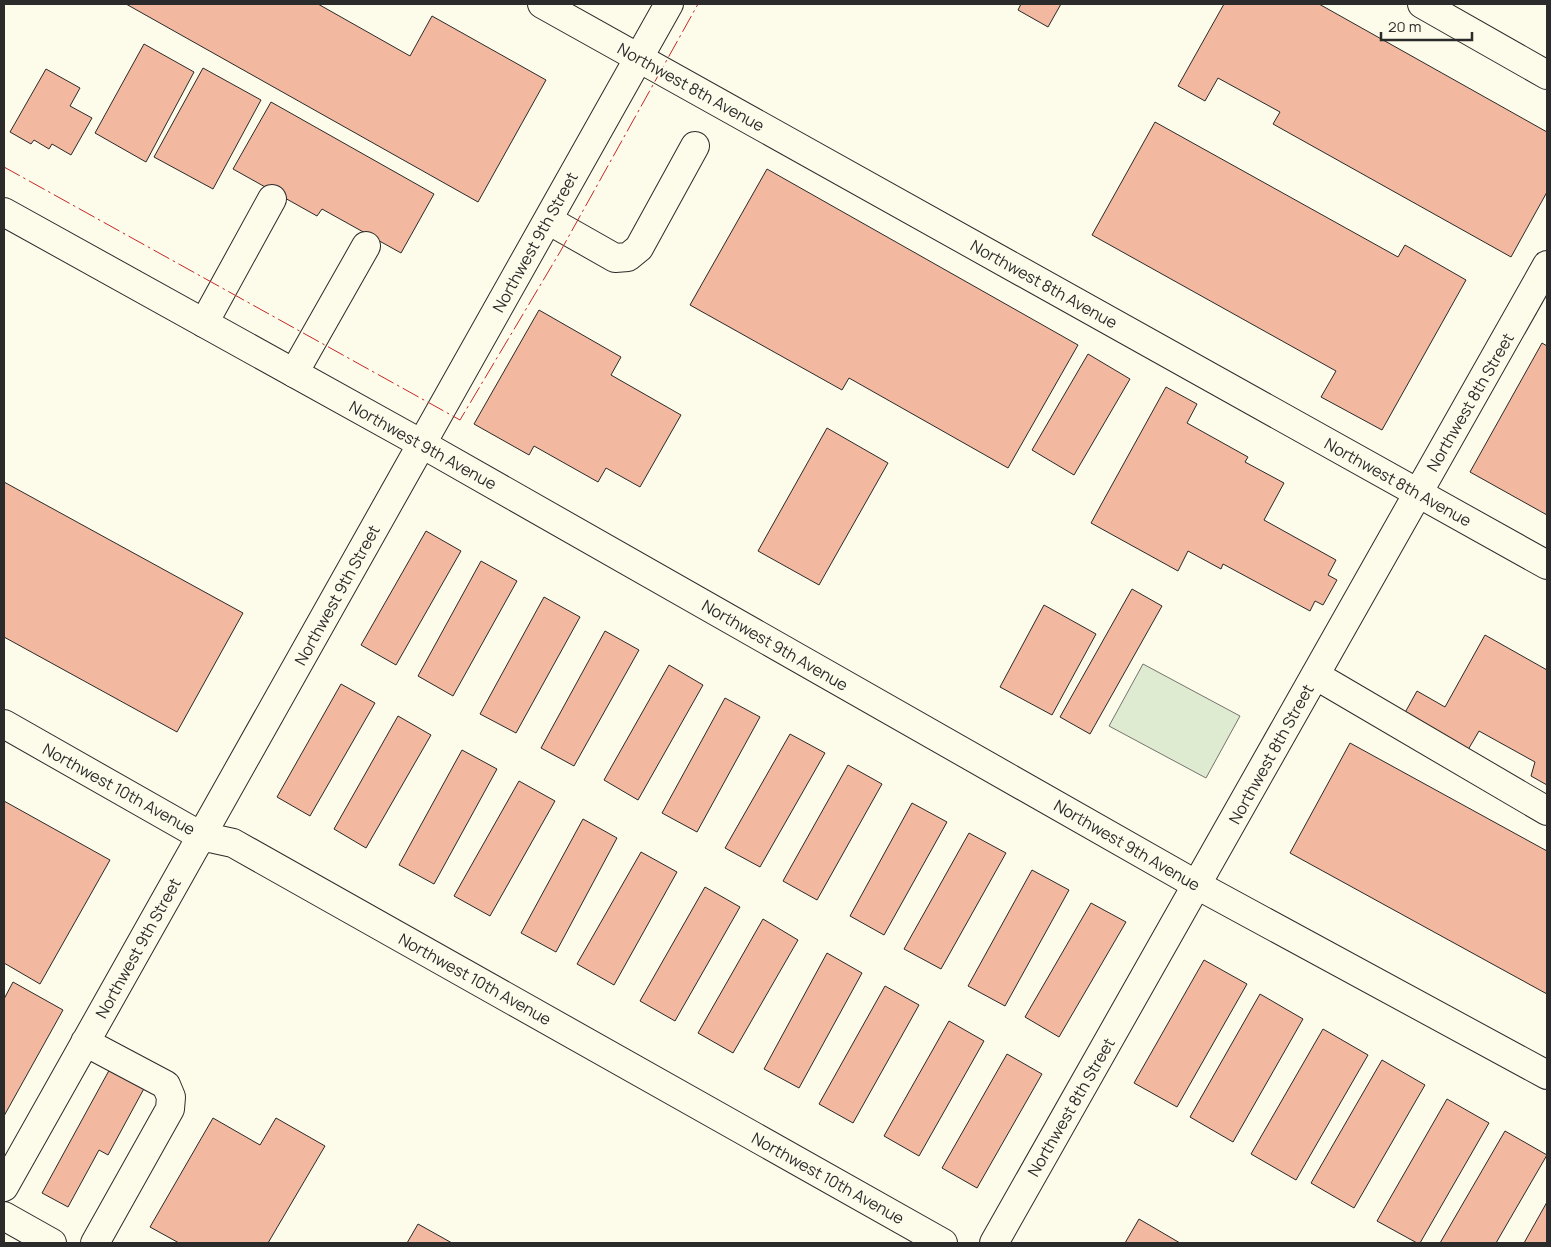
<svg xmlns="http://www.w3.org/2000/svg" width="1551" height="1247" font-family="Manrope,sans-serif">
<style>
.green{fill:#deebd1;stroke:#74746e}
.building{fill:#f2b8a0;stroke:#2b2b2b}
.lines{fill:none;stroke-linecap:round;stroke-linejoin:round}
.minor-casing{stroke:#2b2b2b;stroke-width:30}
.major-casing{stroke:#2b2b2b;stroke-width:30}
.minor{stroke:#fdfbea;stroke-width:28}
.major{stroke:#fdfbea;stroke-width:28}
.power{stroke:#c62828;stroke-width:1;stroke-dasharray:18 4 2.5 4;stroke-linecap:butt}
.labels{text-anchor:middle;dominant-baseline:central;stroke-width:4;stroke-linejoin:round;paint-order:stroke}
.street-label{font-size:16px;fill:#2b2b2b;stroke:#fdfbea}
</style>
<rect width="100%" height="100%" fill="#fdfbea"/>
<!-- green -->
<path class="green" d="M1143 664 1240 716 1206 778 1109 726Z"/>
<!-- building -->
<path class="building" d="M126 4H318L410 56 432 16 546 80 478 202Z
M1021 4H1061L1048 27 1018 10Z
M1224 4H1319L1547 132V192L1511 257 1273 124 1280 112 1218 78 1205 101 1178 86Z
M144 44 194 72 146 162 95 133Z
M203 68 261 100 213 189 154 157Z
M46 69 80 88 70 106 92 118 71 155 52 144 49 149 34 140 31 144 10 132Z
M271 102 434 194 401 253 322 209 317 216 233 169Z
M1155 122 1398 257 1405 245 1466 280 1382 430 1321 397 1336 371 1092 235Z
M767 169 1078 345 1008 468 849 378 842 390 690 305Z
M539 310 621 357 611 375 681 415 640 487 606 468 598 482 534 446 529 455 474 424Z
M1542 343 1547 346V515L1470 472Z
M1088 354 1130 379 1074 475 1032 450Z
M1166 387 1197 404 1187 423 1248 457 1245 462 1284 483 1264 520 1336 560 1328 575 1337 580 1323 605 1315 601 1310 611 1223 564 1221 569 1188 551 1178 571 1091 523Z
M827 428 888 463 819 585 758 551Z
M4 482 243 613 177 732 4 637Z
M426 531 461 551 396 665 361 645Z
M481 561 517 581 453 696 418 676Z
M1132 589 1162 606 1090 734 1060 717Z
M544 597 580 617 516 733 480 714Z
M1044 605 1096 634 1052 715 1000 687Z
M605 631 639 650 574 766 541 748Z
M1485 635 1547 670V785L1531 776 1535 762 1479 731 1465 755 1402 718 1417 691 1445 707Z
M669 665 703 685 638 800 604 780Z
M341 684 375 703 310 816 277 797Z
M725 698 760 717 697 832 662 813Z
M398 716 431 735 366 848 334 829Z
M790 734 825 753 760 867 725 848Z
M1350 743 1547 851V994L1290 853Z
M462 750 497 769 434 884 399 865Z
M848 765 882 784 817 900 783 881Z
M519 781 555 801 490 916 454 896Z
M4 801 110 860 40 984 4 963Z
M912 803 947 822 884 935 850 916Z
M583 819 617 838 556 952 521 933Z
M969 833 1006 853 941 969 904 949Z
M641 852 677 872 614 985 577 964Z
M1032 870 1069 890 1005 1006 968 986Z
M705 887 740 907 675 1021 640 1001Z
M1091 903 1126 922 1059 1037 1025 1017Z
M763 919 798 940 733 1053 698 1033Z
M827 953 862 973 799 1088 764 1069Z
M1204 960 1247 984 1177 1107 1134 1083Z
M13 982 63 1010 4 1116V999Z
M885 986 919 1005 853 1123 819 1104Z
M1260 994 1303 1019 1233 1142 1190 1117Z
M949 1021 984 1041 919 1156 884 1136Z
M1323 1029 1368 1055 1296 1180 1251 1154Z
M1007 1054 1042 1074 977 1188 942 1168Z
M1382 1060 1425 1085 1354 1208 1311 1183Z
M112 1065 147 1083 108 1155 99 1150 68 1207 42 1193Z
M1447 1099 1489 1123 1420 1243H1417L1377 1221Z
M213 1118 260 1145 276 1118 325 1146 268 1243H179L150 1227Z
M1505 1131 1547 1155 1496 1243H1440Z
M1547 1202V1243H1524Z
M1139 1219 1180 1243H1125Z
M418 1224 452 1243H407Z"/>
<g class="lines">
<defs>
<path id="minor" d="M542 4 1547 565
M1422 4 1547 75
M548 220 615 258 628 257 639 248 695 146
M204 323 272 199
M294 373 366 246
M1315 675 1547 811
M4 724 201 836 233 843 943 1243
M85 1042 166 1085 171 1097 170 1109 95 1243
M4 1187 669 4
M4 1216 52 1243
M994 1243 1547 265"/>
<path id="major" d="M4 212 422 444 1197 885 1547 1075"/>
</defs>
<!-- minor casing -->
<use href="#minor" class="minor-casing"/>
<!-- major casing -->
<use href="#major" class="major-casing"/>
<!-- minor -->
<use href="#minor" class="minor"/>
<!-- major -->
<use href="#major" class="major"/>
<!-- power -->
<path class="power" d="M4 167 460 420 560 252 698 4"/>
</g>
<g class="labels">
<!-- street labels -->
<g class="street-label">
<text transform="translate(691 87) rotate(29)">Northwest 8th Avenue</text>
<text transform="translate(535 242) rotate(-61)">Northwest 9th Street</text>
<text transform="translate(1044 284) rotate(29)">Northwest 8th Avenue</text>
<text transform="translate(1470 402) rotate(-60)">Northwest 8th Street</text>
<text transform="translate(423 445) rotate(29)">Northwest 9th Avenue</text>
<text transform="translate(1398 482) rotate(29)">Northwest 8th Avenue</text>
<text transform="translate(337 595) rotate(-61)">Northwest 9th Street</text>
<text transform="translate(775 645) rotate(30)">Northwest 9th Avenue</text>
<text transform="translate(1271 754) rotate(-61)">Northwest 8th Street</text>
<text transform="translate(119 789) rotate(29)">Northwest 10th Avenue</text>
<text transform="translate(1127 845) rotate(30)">Northwest 9th Avenue</text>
<text transform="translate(138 948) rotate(-61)">Northwest 9th Street</text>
<text transform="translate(475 979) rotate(29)">Northwest 10th Avenue</text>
<text transform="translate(1071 1107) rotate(-60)">Northwest 8th Street</text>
<text transform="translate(828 1178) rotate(29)">Northwest 10th Avenue</text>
</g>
</g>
<!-- border -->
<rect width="1551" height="1247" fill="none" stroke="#2b2b2b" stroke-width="10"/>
<!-- scale -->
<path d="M1381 32v8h91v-8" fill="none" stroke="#2b2b2b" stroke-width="2.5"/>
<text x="1388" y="32" font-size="15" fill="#2b2b2b" stroke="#fdfbea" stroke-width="4" paint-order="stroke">20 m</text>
</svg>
